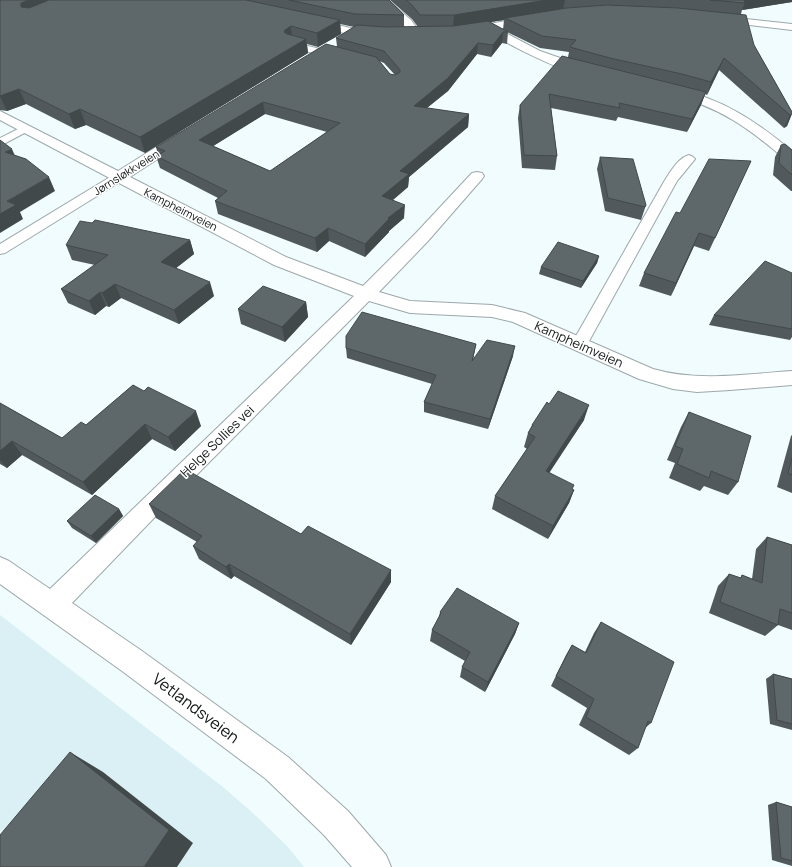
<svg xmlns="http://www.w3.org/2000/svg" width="792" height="867" font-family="Manrope,sans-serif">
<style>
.built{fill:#dbf0f4}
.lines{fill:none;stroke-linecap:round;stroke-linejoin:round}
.service-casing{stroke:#9da8ab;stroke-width:2}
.minor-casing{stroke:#9da8ab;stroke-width:2}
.service{fill:#fff;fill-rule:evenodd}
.minor{fill:#fff;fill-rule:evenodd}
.wall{fill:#51595c;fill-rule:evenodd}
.shaded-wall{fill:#42494b}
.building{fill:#5e686b;stroke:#42494b;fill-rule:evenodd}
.labels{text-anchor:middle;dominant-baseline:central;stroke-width:3;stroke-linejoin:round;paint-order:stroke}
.far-street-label{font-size:11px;fill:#101415;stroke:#fff}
.street-label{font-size:13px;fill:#101415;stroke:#fff}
.near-street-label{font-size:16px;fill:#101415;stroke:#fff}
</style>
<rect width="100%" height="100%" fill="#f0fcfe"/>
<!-- built -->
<path class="built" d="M0 615 223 787 255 815 287 846 304 867H9L22 833 0 830Z"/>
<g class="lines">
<defs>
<path id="service" d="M292 42 324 50 326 52 321 55 289 47 287 45Z
M26 125 32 128 30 130 0 146V138Z
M689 155 693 157 695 159 677 181 588 343 586 347 580 348 574 347 572 343 665 180C671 171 678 158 689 155Z
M119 173 123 174 125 177 123 180 5 253 0 254V244L115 174Z"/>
<path id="minor" d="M377 0H388L411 20 421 34 420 36H412L403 24Z
M534 16 539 19 538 21 498 29 540 51 589 68 591 71 589 74C571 78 504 42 487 31L467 34 462 31 467 28Z
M720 16 792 24V30L716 21 715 19Z
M311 19 355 29 377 30 382 33C374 43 320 27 307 24L306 22Z
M675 88C724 100 753 119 792 151V162L787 161C749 128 720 107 671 95L669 92 671 89Z
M0 111 118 171 177 134 182 133 187 134 189 137 187 140 130 177 286 257 363 286 416 233 472 173 477 172 482 173 484 176 482 179 428 241 379 292 410 301 492 305 525 313 653 369C699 382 745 374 792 371V385L730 390 697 392 673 389 639 379 513 322 492 317 410 313 369 301 153 519 72 603 142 651 288 757 348 811 386 855 391 867H352L324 835 266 779 122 671 0 584V557L9 561 50 589 354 296 274 265 0 120Z"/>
</defs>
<!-- service casing -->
<use href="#service" class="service-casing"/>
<!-- minor casing -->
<use href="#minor" class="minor-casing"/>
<!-- service -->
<use href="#service" class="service"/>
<!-- minor -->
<use href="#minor" class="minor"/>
</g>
<!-- wall -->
<path class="wall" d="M0 0H389L404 15V27H418L412 19 390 0H792V2L742 10 741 14 754 45 792 112 787 126 784 128 719 70 707 95 705 94 701 105 687 132 618 117 616 121 551 108 557 156 555 170 522 168 518 118 520 105 568 57 569 52 540 48 503 30 504 20 490 22 508 32 507 44 502 43 491 57 477 54 448 91 427 108 469 114 468 127 409 177 408 187 393 200 404 218 389 231V232L365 257 329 241 317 252 218 214 215 201 218 198 160 168 156 156 158 155 156 147 337 46 336 38 354 27 340 24 341 34 318 47 307 44 308 53 145 153 86 125 75 129 26 104 7 111 0 110ZM379 61 384 63 395 75 390 74ZM265 114 327 132 270 171 213 146Z
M781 145 792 150V191H791L773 175 775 157Z
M600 157 646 205 641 220 605 211 597 169Z
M751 161 709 251 694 246 671 296 639 286 644 273 680 213Z
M92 223 190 240 194 254 176 268 214 296 179 324 121 298 109 307 106 306 95 315 68 303 61 289 95 265 72 260 66 245Z
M599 256 597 263 581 288 539 274 541 267Z
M792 273V337L790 340 709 325 714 315Z
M306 302 308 317 285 342 241 324 238 309Z
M476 344 473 359 513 356 488 429 424 412V402L432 384 347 358 346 348Z
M133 385 201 426 175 451 152 439 92 495 22 455 7 468 0 464V403L62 438 86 425Z
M689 412 738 482 728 495 704 486 700 491 669 478 675 463 667 460 681 427Z
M584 420 549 472 574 490 569 503 548 539 492 509 495 496 527 449 524 447 528 433 532 425Z
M792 435V493L777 487 791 436Z
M149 504 301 534 391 570V582L351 645 234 576 231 579 199 559 193 546 197 542 156 518Z
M119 509 123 516 96 543 72 528 67 521Z
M767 537 792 545V630L778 625 765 636 709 613 718 586 729 574 740 578 742 575 752 579 756 549Z
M440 612 519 623 515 634 485 692 460 677 462 667 465 661 430 641 432 630 439 617Z
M601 622 651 723 644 729 638 748 629 755 579 725 587 708 551 686 566 655 572 645 585 652 594 633Z
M773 674 792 679V730L770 724 766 679Z
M776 802 792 807V866L772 860 768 805Z"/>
<!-- shaded-wall -->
<path class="shaded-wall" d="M29 0H67L26 17 21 7V3Z
M547 0H565L563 10 505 18 504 20 453 28 454 15Z
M742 0H792V2L742 10 745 3Z
M340 20 341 34 318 47 317 33Z
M291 26 292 41 284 32 285 30Z
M503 32 502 43 491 57 493 45Z
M306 39 308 53 145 153 140 137Z
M478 43 477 54 448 91 414 118V106Z
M724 58 719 70 707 95 711 82Z
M19 89 26 104 7 111 0 96Z
M706 92 701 105 687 132 692 119Z
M263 102 265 114 202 153 199 140Z
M80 109 86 125 75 129 69 114Z
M469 114 468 127 409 177 408 187 382 209V196L400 171Z
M792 114 787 126 784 128 790 115Z
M12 149 18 163 5 152Z
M49 177 55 191 20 212 23 219 0 233V214L7 201Z
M405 205 404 218 389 231V232L365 257V244L388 218Z
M328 228 329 241 317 252 315 238Z
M699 233 694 246 671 296 676 283Z
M190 240 194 254 166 276 161 262Z
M599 256 597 263 581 288 583 281Z
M210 282 214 296 179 324 174 310Z
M115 284 121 298 109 307 102 293Z
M100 292 106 306 95 315 89 301Z
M306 302 308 317 285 342 282 327Z
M476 344 474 354 471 371 472 361Z
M515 346 513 356 488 429 490 419Z
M589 405 584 420 542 484 546 471Z
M196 411 201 426 175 451 168 437Z
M145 424 152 439 92 495 83 482Z
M12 441 22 455 7 468 0 460V451Z
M574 490 569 503 548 539 553 526Z
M119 509 123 516 96 543 91 536Z
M229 564 234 576 231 579 226 567Z
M391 570V582L351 645 350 634Z
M519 623 515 634 485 692 488 682Z
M70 752 103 772 193 843 177 867H144Z"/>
<!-- building -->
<path class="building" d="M0 0H29L21 3V7L29 8 49 0H246L340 20 317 33 291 26 285 30 284 32 287 34 306 39 140 137 80 109 69 114 19 89 0 96Z
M289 0H389L404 15 355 14Z
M406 0H547L454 15H420L412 5Z
M710 0H744L745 3Z
M607 5 678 8 746 15 754 45 792 112V114L790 115 724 58 711 82 682 74 610 58 570 47 576 40 542 36 505 18 567 8Z
M488 21 508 32H503L493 45 478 43 448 78 414 106 469 114 400 171 409 174 382 196 405 205 388 218 389 219 365 244 328 228 315 238 215 201 227 191 156 156 165 151 156 147 326 44 376 57 390 74 395 75 400 72V70L384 51 336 38 357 25 385 27 454 26ZM263 102 340 123 270 171 199 140Z
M562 56 706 92 692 119 619 103 620 108 549 94 557 156 524 155 520 105Z
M0 140 12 149 5 152 26 159 49 177 7 201 16 205 0 214Z
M785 144 792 150V175L779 163 781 145Z
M600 157 633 159 646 205 645 207 608 198Z
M709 159 751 161 715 238 699 233 676 283 644 273 676 212 680 213Z
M95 220 190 240 161 262 210 282 174 310 115 284 102 293 100 292 89 301 61 289 108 255 66 245 80 221 92 223Z
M558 242 599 256 583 281 541 267Z
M765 261 792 273V329L714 315Z
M263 286 306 302 282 327 238 309Z
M362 312 476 344 472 361 487 340 515 346 490 419 424 402 436 375 346 348V336Z
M133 385 144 391 148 387 196 411 168 437 145 424 83 482 12 441 0 451V403L62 438 81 422 86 425Z
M558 391 589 405 546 471 574 485 572 489 574 490 553 526 495 496 535 437 528 433 533 425H532L547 402 549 404Z
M689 412 751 436 738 482 711 471 709 478 677 464 683 449 675 446Z
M792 458V475L788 473Z
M185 469 301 534 308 526 391 570 350 634 229 564 226 567 193 546 202 536 149 504Z
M95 495 119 509 91 536 67 521Z
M767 537 792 545V613L780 609 778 625 720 602 729 574 741 578 742 575 762 583Z
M457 588 519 623 488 682 462 667 470 652 432 630 441 613 440 612Z
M601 622 674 662 651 723 648 721 638 748 586 717 594 699 556 676 572 645 586 653Z
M773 674 792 679V724L777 720Z
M70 752 169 830 144 867H0V835Z
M776 802 792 807V861L781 858Z"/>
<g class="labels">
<!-- far-street labels -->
<g class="far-street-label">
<text transform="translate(126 172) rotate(-32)">Jørnsløkkveien</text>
<text transform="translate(181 209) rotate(27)">Kampheimveien</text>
</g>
<!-- street labels -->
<g class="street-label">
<text transform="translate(579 344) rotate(24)">Kampheimveien</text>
<text transform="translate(217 441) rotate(-44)">Helge Sollies vei</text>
</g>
<!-- near-street labels -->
<g class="near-street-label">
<text transform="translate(196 708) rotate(37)">Vetlandsveien</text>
</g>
</g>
</svg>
